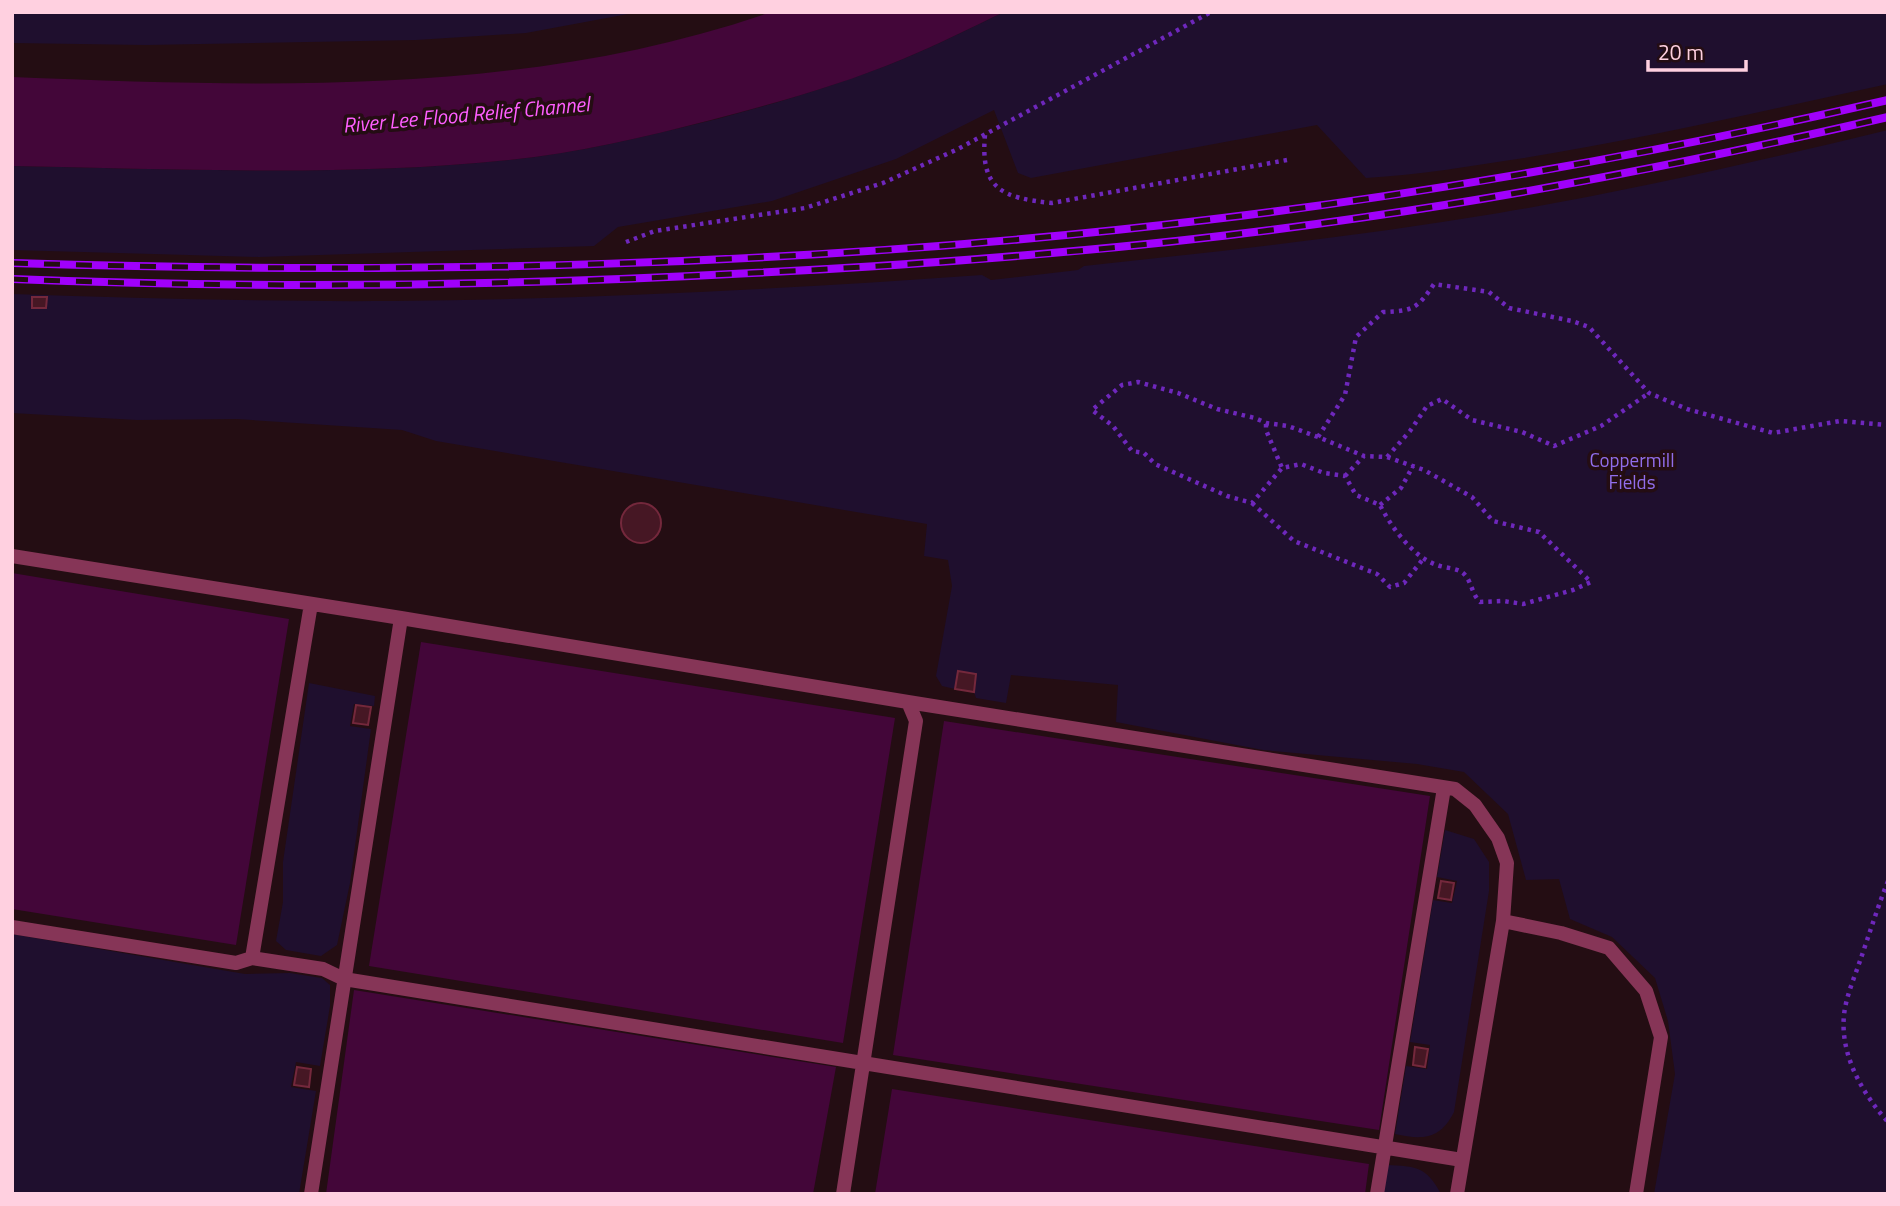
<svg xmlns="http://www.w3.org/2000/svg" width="1900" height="1206" font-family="'Titillium Web',sans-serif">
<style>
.green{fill:#1f0f2e}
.water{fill:#430639}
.building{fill:#461724;stroke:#74283c;stroke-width:2}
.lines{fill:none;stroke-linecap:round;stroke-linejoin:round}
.path{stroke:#6e27bc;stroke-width:4.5;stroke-dasharray:3.5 5;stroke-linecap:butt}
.service{stroke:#863557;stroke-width:14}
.rail-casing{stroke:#a000fb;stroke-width:8}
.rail{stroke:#240d13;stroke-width:5;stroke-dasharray:16;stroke-linecap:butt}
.labels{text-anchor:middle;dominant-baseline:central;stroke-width:7;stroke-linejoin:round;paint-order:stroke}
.park-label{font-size:19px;fill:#916eeb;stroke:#240d13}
.water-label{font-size:21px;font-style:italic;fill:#ff5eff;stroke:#240d13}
</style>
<rect width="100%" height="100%" fill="#240d13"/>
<!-- green -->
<path class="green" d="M12 12H639L526 33 416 40 146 45 12 43Z
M1004 12H1888V84C1767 110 1646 138 1524 158 1471 166 1419 175 1366 178L1317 125 1031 178 1018 173 994 110 896 159 772 201 618 227 594 246 259 257 12 250V166C177 169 345 177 509 160 579 153 648 136 717 119 780 102 842 84 903 59 937 45 970 28 1004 12Z
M1888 130V1194H1654L1675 1074 1668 1021 1655 978 1612 937 1570 919 1559 879 1526 880 1508 814 1464 772 1417 764 1263 750 1116 722 1118 685 1011 675 1006 703 976 698 974 692 976 674 958 671 955 689 942 686 936 676 952 586 948 560 924 556 927 524 436 441 402 430 237 419 137 420 12 413V294C139 298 267 302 394 301 590 299 786 289 982 275L991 280 1078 270 1084 266C1223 251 1362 236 1499 213 1630 191 1759 161 1888 130Z
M309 683 375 696 374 706 354 704 350 726 371 729 350 883 337 945 321 956 286 950 276 941 283 902V862Z
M1445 830 1474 839 1489 862V891L1454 1112C1440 1140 1422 1140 1395 1134L1406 1066 1427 1069 1430 1045 1410 1042 1433 900 1452 903 1457 881 1437 877Z
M12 934 245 974 290 973 322 978 330 985V1006L320 1066 296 1062 291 1087 316 1091 299 1194H12Z
M1387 1165C1416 1166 1427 1167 1441 1194H1383Z"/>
<!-- water -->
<path class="water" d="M771 12H1004C970 28 937 45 903 59 841 85 776 103 711 120 645 137 578 153 509 160 345 177 177 169 12 166V77C266 87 527 97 771 12Z
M12 573 289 619 236 945 12 909Z
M421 642 895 718 843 1043 369 966Z
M944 721 1430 796 1379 1130 893 1055Z
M354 990 836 1067 813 1194H326Z
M892 1089 1369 1164 1365 1194H875Z"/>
<!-- building -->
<path class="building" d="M32 297H47L46 308H32Z
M621 523a20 20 0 1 1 40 0a20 20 0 1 1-40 0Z
M958 671 976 674 974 692 955 689Z
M356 705 371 707 368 725 353 723Z
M1441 881 1454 883 1451 900 1438 898Z
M1415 1047 1428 1049 1425 1067 1413 1065Z
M297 1067 311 1069 309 1087 294 1085Z"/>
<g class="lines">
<!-- path -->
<path class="path" d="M985 135C980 189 1002 198 1052 203L1287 160
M626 242 655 231 805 208 883 183 958 149 1211 12
M1266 424V430L1282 468
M1318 437 1288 426 1266 423 1255 418 1217 409 1178 393 1138 382 1122 385 1092 410 1113 426 1132 451 1144 453 1155 464 1227 496 1252 503 1282 468 1301 464 1324 473 1345 476 1356 495 1380 505C1391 527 1413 557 1437 565 1445 568 1457 568 1463 573 1472 581 1471 593 1480 602L1503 601 1523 604 1573 590 1591 582 1539 532 1493 521 1472 497 1424 470 1387 457 1364 456 1318 437 1345 395 1356 337 1383 312C1413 311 1417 309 1434 284L1489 292 1509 308 1572 321 1589 327 1649 393 1687 409 1773 433 1840 421 1888 425
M1387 457 1410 431 1427 406 1442 399 1472 420 1522 432 1554 446 1601 426 1649 393
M1345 476 1364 456
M1252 503 1294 541 1377 574 1390 587 1404 583 1423 559
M1380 505 1401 488 1413 466
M1888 881C1878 906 1870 932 1861 958 1855 976 1846 996 1844 1015 1840 1055 1862 1093 1888 1122"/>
<!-- service -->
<path class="service" d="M12 556 401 618 311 1194
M401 618 908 702 1455 789 1475 805 1498 838 1507 863 1503 921 1457 1194
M1503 921 1561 933 1609 948 1646 991 1661 1037 1636 1194
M12 927 236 963 252 958 323 969 344 979 1462 1160
M252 958 311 604
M843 1194 916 721 908 702
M1377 1194 1444 788"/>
<defs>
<path id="rail" d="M12 263C410 275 811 267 1206 220 1436 193 1662 152 1888 100
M12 279C259 289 506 286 752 273 957 263 1163 247 1366 217 1541 192 1715 157 1888 117"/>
</defs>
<!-- rail casing -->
<use href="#rail" class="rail-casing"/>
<!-- rail -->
<use href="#rail" class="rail"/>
</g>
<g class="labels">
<!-- park labels -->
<g class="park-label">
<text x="1632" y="459">Coppermill<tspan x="1632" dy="22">Fields</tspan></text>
</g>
<!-- water labels -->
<g class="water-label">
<text transform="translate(466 114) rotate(-5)">River Lee Flood Relief Channel</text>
</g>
</g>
<!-- border -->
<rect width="1900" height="1206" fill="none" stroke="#ffd0e0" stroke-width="28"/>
<!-- scale -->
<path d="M1648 60v10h98v-10" fill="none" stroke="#ffd0e0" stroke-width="3.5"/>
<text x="1658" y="60" font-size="21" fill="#ffd0e0" stroke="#240d13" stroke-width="5" paint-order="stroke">20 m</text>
</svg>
